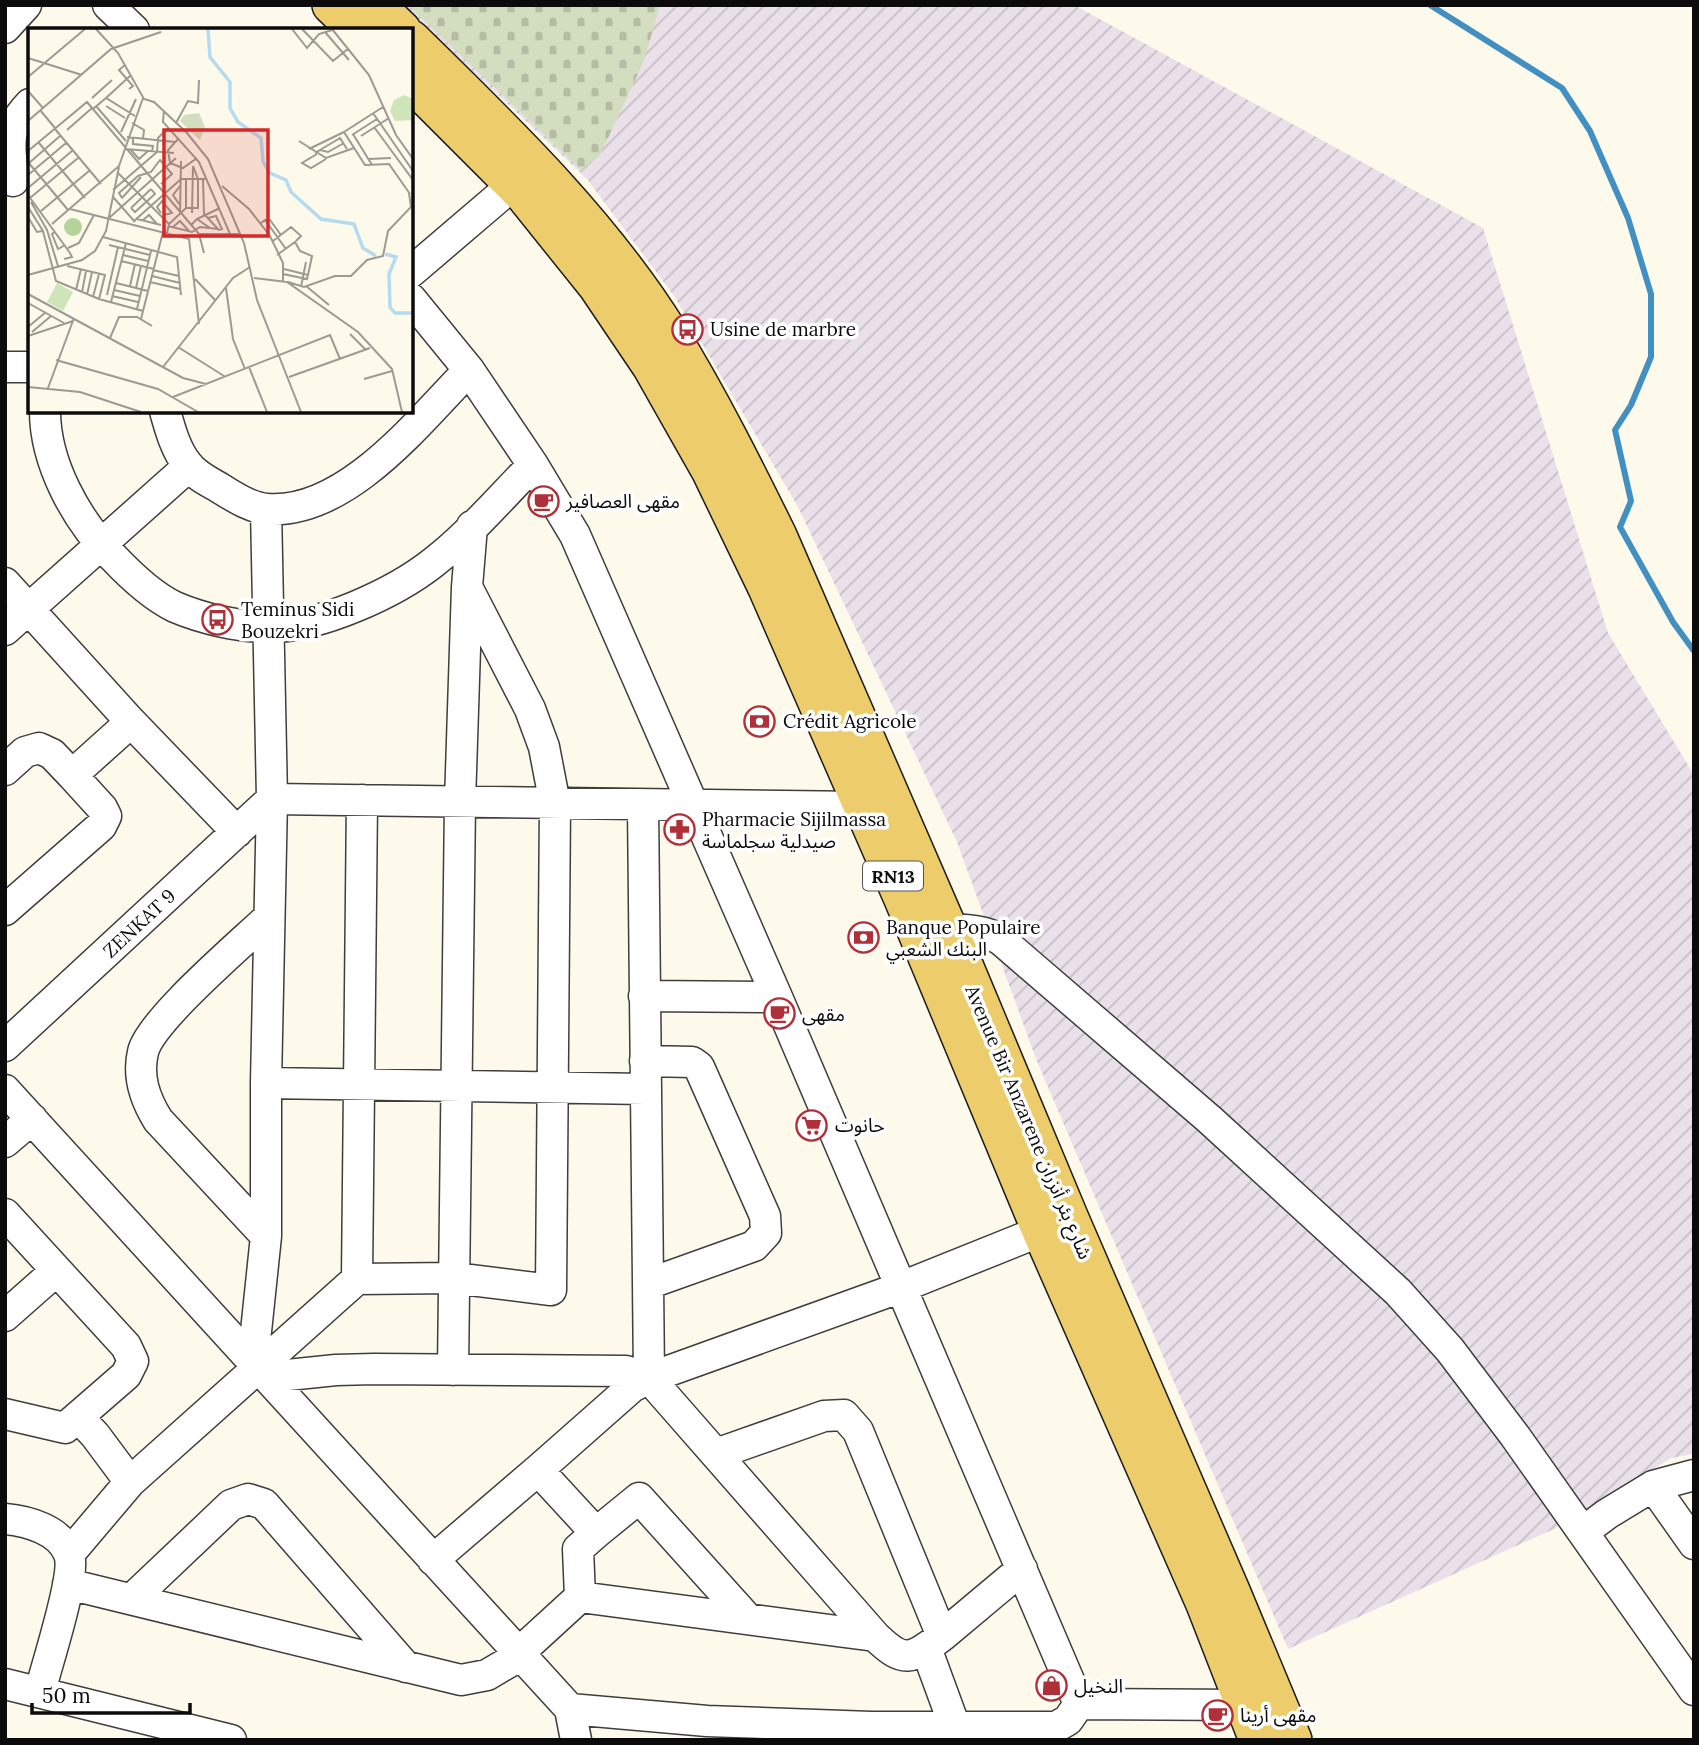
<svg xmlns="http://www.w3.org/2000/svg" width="1699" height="1745" font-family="Lora,'Noto Sans Arabic',serif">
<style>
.industrial{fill:url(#industrial-furrows)}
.cemetery{fill:url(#cemetery-stones)}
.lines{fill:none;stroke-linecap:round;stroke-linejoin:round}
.stream{stroke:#4290c1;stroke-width:6}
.minor-casing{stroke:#3e3e3e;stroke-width:33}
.major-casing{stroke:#1c1c1c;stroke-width:40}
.minor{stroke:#fff;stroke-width:30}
.major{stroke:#edcc6c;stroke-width:37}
.labels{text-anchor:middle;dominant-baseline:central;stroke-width:7;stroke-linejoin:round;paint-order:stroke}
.shield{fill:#fff;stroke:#545454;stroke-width:2}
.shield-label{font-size:18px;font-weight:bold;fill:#0b0b0b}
.poi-label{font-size:19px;fill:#0b0b0b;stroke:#fff;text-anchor:start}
.street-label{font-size:19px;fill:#0b0b0b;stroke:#fff}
.inset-river{fill:none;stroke:#b5dbf0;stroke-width:3.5}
.inset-road{fill:none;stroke:#9c9a92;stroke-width:2}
.view{fill:#d62828;fill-opacity:0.15;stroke:#d62828;stroke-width:3.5}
.inset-edge{fill:none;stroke:#0b0b0b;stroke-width:3.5}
</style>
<defs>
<pattern id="industrial-furrows" width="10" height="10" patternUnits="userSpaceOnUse" patternTransform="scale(1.75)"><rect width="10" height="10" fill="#e9e0ea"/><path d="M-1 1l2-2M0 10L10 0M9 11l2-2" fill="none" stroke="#c6bfc7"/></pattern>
<pattern id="cemetery-stones" width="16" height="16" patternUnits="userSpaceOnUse" patternTransform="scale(1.75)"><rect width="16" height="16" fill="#d3ddbf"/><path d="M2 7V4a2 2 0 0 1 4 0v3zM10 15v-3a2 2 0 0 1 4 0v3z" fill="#b4bca3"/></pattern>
</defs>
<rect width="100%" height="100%" fill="#fdfaec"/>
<!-- industrial -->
<path class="industrial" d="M403 5H1074L1483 228 1608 633 1694 775V1454L1671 1458 1565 1524 1288 1649 1036 1059 957 842 797 505 674 296 587 179Z"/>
<!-- cemetery -->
<path class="cemetery" d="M408 5H660L644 61 601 153 581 170Z"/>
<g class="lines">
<!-- stream -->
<path class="stream" d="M1430 5 1562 88 1590 131 1628 218 1651 294V357L1631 405 1615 430 1631 501 1620 527 1673 622 1694 651"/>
<defs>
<path id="minor" d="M108 5 134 30
M5 28 26 5
M13 181C11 145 3 132 30 104
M411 272 514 184
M411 299 469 370 533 465 575 535 777 997 1079 1704 1243 1705
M5 367H30
M45 411C45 464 77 521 113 557 131 576 152 596 175 607 203 619 239 627 269 627 319 628 395 593 434 562 470 534 501 497 533 465
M165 411C170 429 176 451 188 465 196 476 212 483 223 490 236 498 252 508 267 509 346 515 419 421 469 370
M5 583 131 722 72 775 102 808 106 816 101 826 5 910
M5 630 189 466
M131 722 237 832
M5 770 25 752 39 748 52 754 72 775
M643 805 649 1378
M948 929C967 930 985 930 1001 940L1209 1119 1398 1292 1450 1350 1515 1436 1694 1690
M644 996 777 997
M5 1046 272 799 862 807
M645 1061 692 1062 699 1067 765 1216 766 1233 754 1246 648 1284
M266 1083 645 1089
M5 1090 570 1709 576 1740
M5 1142 32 1119
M5 1214 126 1346 133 1361 126 1375 65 1428 5 1414
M266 1236 158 1120C145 1099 137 1077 143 1052 150 1021 241 944 268 918
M357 1279 362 800
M5 1316 56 1271
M253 1360 266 1236V1083L272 799 266 509
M453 1370 460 802 467 587 472 526
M78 1417 95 1435 130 1482
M716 1454 824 1416 844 1415 858 1431 942 1636C911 1660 904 1664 875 1636
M538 1470 632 1387 649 1378 899 1288 1041 1231
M1653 1486 1694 1475
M5 1519C28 1521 60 1530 69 1554 77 1575 46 1666 40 1692
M1583 1532 1607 1514 1653 1486 1694 1544
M69 1554 130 1482 357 1279 454 1278 551 1290 555 804 544 747 530 709 467 587
M433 1560 538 1470 596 1533 639 1498 747 1618
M68 1584 461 1680 487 1675 509 1662 580 1597 875 1636 649 1378 626 1371 374 1369 336 1370 268 1377
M580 1597 578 1549 596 1533
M133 1598 231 1505 248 1499 264 1504 406 1667
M942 1636 1022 1569
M926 1648 955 1727
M5 1684 231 1740
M570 1709 707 1721 871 1727H1056L1068 1720 1079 1704"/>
<path id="major" d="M331 5 357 30
M376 5 402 30
M411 39C504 130 601 223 670 334 710 399 744 467 778 536L956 946 1070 1219 1231 1591 1293 1740
M411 82 524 195 597 286 651 366 711 472 767 588 903 899 1041 1231 1205 1604 1258 1740"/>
</defs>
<!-- minor casing -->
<use href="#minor" class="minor-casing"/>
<!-- major casing -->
<use href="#major" class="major-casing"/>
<!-- minor -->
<use href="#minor" class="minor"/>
<!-- major -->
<use href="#major" class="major"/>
</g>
<!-- icons -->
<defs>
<symbol id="bus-ring" viewBox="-11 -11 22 22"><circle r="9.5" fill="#fff" stroke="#af3038" stroke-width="1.5"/><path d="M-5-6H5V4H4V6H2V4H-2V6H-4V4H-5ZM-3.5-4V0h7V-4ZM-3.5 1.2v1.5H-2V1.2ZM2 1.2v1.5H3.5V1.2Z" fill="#af3038"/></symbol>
<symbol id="cafe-ring" viewBox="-11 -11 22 22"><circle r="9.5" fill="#fff" stroke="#af3038" stroke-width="1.5"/><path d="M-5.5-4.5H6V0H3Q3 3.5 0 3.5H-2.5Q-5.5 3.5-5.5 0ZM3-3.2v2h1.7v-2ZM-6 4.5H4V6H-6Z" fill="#af3038"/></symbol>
<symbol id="bank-ring" viewBox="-11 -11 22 22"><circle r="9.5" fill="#fff" stroke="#af3038" stroke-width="1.5"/><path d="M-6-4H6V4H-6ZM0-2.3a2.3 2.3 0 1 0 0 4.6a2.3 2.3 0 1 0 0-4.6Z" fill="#af3038"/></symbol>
<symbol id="pharmacy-ring" viewBox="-11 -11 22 22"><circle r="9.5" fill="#fff" stroke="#af3038" stroke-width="1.5"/><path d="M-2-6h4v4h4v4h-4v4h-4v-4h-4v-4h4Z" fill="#af3038"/></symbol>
<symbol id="supermarket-ring" viewBox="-11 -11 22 22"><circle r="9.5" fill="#fff" stroke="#af3038" stroke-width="1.5"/><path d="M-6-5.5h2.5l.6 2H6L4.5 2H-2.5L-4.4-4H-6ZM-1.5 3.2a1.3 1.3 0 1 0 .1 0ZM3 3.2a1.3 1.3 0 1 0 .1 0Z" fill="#af3038"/></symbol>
<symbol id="shop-ring" viewBox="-11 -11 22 22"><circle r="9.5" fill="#fff" stroke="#af3038" stroke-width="1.5"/><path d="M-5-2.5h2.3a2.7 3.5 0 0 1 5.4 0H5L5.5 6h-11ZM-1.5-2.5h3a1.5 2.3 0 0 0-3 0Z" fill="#af3038"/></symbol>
</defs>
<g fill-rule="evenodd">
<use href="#bus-ring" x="670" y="312" width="35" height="35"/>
<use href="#cafe-ring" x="526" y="484" width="35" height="35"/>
<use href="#bus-ring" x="200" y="602" width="35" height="35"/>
<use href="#bank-ring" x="742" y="704" width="35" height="35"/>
<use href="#pharmacy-ring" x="662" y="812" width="35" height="35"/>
<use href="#bank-ring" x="846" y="920" width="35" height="35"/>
<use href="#cafe-ring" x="762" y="996" width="35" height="35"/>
<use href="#supermarket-ring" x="794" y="1108" width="35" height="35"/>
<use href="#shop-ring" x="1034" y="1668" width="35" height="35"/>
<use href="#cafe-ring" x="1200" y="1698" width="35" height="35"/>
</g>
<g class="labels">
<!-- shield labels -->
<rect class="shield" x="863" y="861.5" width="60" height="29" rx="5"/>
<g class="shield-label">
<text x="893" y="876">RN13</text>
</g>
<!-- poi labels -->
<g class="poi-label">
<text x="710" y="329">Usine de marbre</text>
<text x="566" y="501">مقهى العصافير</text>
<text x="241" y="609">Teminus Sidi<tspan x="241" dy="22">Bouzekri</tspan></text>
<text x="783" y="721">Crédit Agricole</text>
<text x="702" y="819">Pharmacie Sijilmassa<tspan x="702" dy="22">صيدلية سجلماسة</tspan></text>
<text x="886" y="927">Banque Populaire<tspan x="886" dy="22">البنك الشعبي</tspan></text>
<text x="802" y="1014">مقهى</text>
<text x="835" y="1125">حانوت</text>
<text x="1074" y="1686">النخيل</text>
<text x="1240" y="1715">مقهى أرينا</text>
</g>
<!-- street labels -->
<g class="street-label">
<text transform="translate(139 923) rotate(-43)">ZENKAT 9</text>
<text transform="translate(1029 1122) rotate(67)">Avenue Bir Anzarene شارع بئر أنزران</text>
</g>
</g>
<!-- overview -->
<g transform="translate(28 28)">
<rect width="385" height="385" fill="#fdfaec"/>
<path d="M376 67 385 71V92L367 93 362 83 366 72Z" fill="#d0e4b9"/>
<path d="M36 199a9 9 0 1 1 18 0a9 9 0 1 1-18 0Z" fill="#b4d499"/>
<path d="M171 85 177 99 172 112 152 93 156 87Z" fill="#d3ddbf"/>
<path d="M29 255 45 264 35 283 19 274Z" fill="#d0e4b9"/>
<path class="inset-river" d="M180 1 182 29 202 54V80L210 94 233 110 235 134 242 145 258 152 263 164 293 191 326 196 335 220 348 228M357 226 368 229 361 246 362 279 367 285H385"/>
<path class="inset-road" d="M68 1 90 25 116 71 126 74 159 105 180 131 216 215 229 272 273 384M264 1 279 20 291 6 304 2M274 1 305 33 321 20M304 1 341 47 368 107 385 131M297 4 321 32M0 30 54 47M97 37 91 42 105 58 101 61M0 49 57 1M0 63 15 80M64 70 84 52M78 70 103 47M68 78 98 113M78 78 97 90M355 79 316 104 337 137 361 136 382 166M65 81 78 70 107 88M12 82 27 100M136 82 135 94 171 134 202 206H212M345 85 385 143M0 93 83 21 133 4M104 95 116 102 115 111M148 95 160 73 170 75 171 52M346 99 385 152M27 101 73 156M39 102 64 80M93 104 108 71M325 106 344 137M324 107 349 91M333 108 361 90M99 109 147 114M105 110V116L125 118 124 124M151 110 140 122 142 135 155 140 169 130M271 113 298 130 326 120M11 115 57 170M97 121 146 125M281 121 316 104M103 122 111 131 120 123M292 122 300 124 316 115M0 123 59 74 171 206 176 225M287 125 312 110 319 121M289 126 274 135 283 140 298 131M341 131 363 130M0 134 40 182M1 135 32 108M89 144 141 196M0 147 38 115M194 158 221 181 242 208 255 235V253M0 160 44 123M85 162 129 124 130 110 140 100M0 167 42 225 44 229 36 231M85 169 107 194M2 170 50 130M94 170 91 165 110 148 123 144 132 132 144 146 133 156M94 170 113 149M3 174 19 202 30 238M151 176 145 167 152 158M0 179 15 203 28 253 71 271 115 283M103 180 107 184 127 166 123 161M103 180 123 161M158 180V151M42 181 161 211 171 296M13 183 61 143M152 184 153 133M133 185 129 179 134 173 144 185 136 187M164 185 165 138M0 189 9 204 15 203M81 190 148 130M180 190 188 188 194 201 190 202M109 191 133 197M169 191 192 180M237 192H242L253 207M106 193 153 151H177M114 193 121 187 129 196M233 195 237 192 258 221M24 196 91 138 115 70M163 197 169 191 182 200M140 198 164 204 172 199 190 201 176 186 175 151M145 199 152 193 161 203M27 204 24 206 30 221 37 217M139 205 141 196 158 180H170V151L165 138M171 206H202M75 209 149 229 153 267M245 213 263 199 273 208 268 213M81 217 122 227M40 220 51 215 66 187M95 227 120 233M249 227 267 214 272 223 284 228 280 247M93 233 126 241M39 238 77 247 71 271M125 242 151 248M255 246 279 251 280 247 256 241M0 247 54 232 67 223 78 203 91 139M124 248 152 255M226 250 259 254 330 304 364 341 374 384M167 251 188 273M122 254 152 261M260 254 276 259 307 248H323L339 232 355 228 360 203 383 179 381 165M88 255 120 263M102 258 107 236M278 258 301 277M273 259 278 234M108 260 113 238M198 260 205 311 217 341M48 262 53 241M86 262 112 268M54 264 58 243M0 266 155 350 178 356M59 267 64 244M79 267 90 219M84 268 110 274M65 269 71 246M83 274 98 215M0 275 36 295M109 281 123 223M113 291 135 204M0 299 18 284M4 304 23 288M322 306 338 322M0 308 45 293M82 310 91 289H109L124 298M150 319 196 348M28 332 130 361 170 384M135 339 205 250 222 239M221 339 239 384M261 349 342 320M336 351 364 343M0 359 52 364 113 384M20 360 46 290M145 369 302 307 312 331"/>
<path class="view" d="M136 102H240V208H136Z"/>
<rect width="385" height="385" class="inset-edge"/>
</g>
<!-- border -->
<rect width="1699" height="1745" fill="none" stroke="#0b0b0b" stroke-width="14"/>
<!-- scale -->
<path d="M32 1703v10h158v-10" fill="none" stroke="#0b0b0b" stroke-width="3.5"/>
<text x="42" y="1703" font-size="21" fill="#0b0b0b" stroke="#ffffff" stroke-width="5" paint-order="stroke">50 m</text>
</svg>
